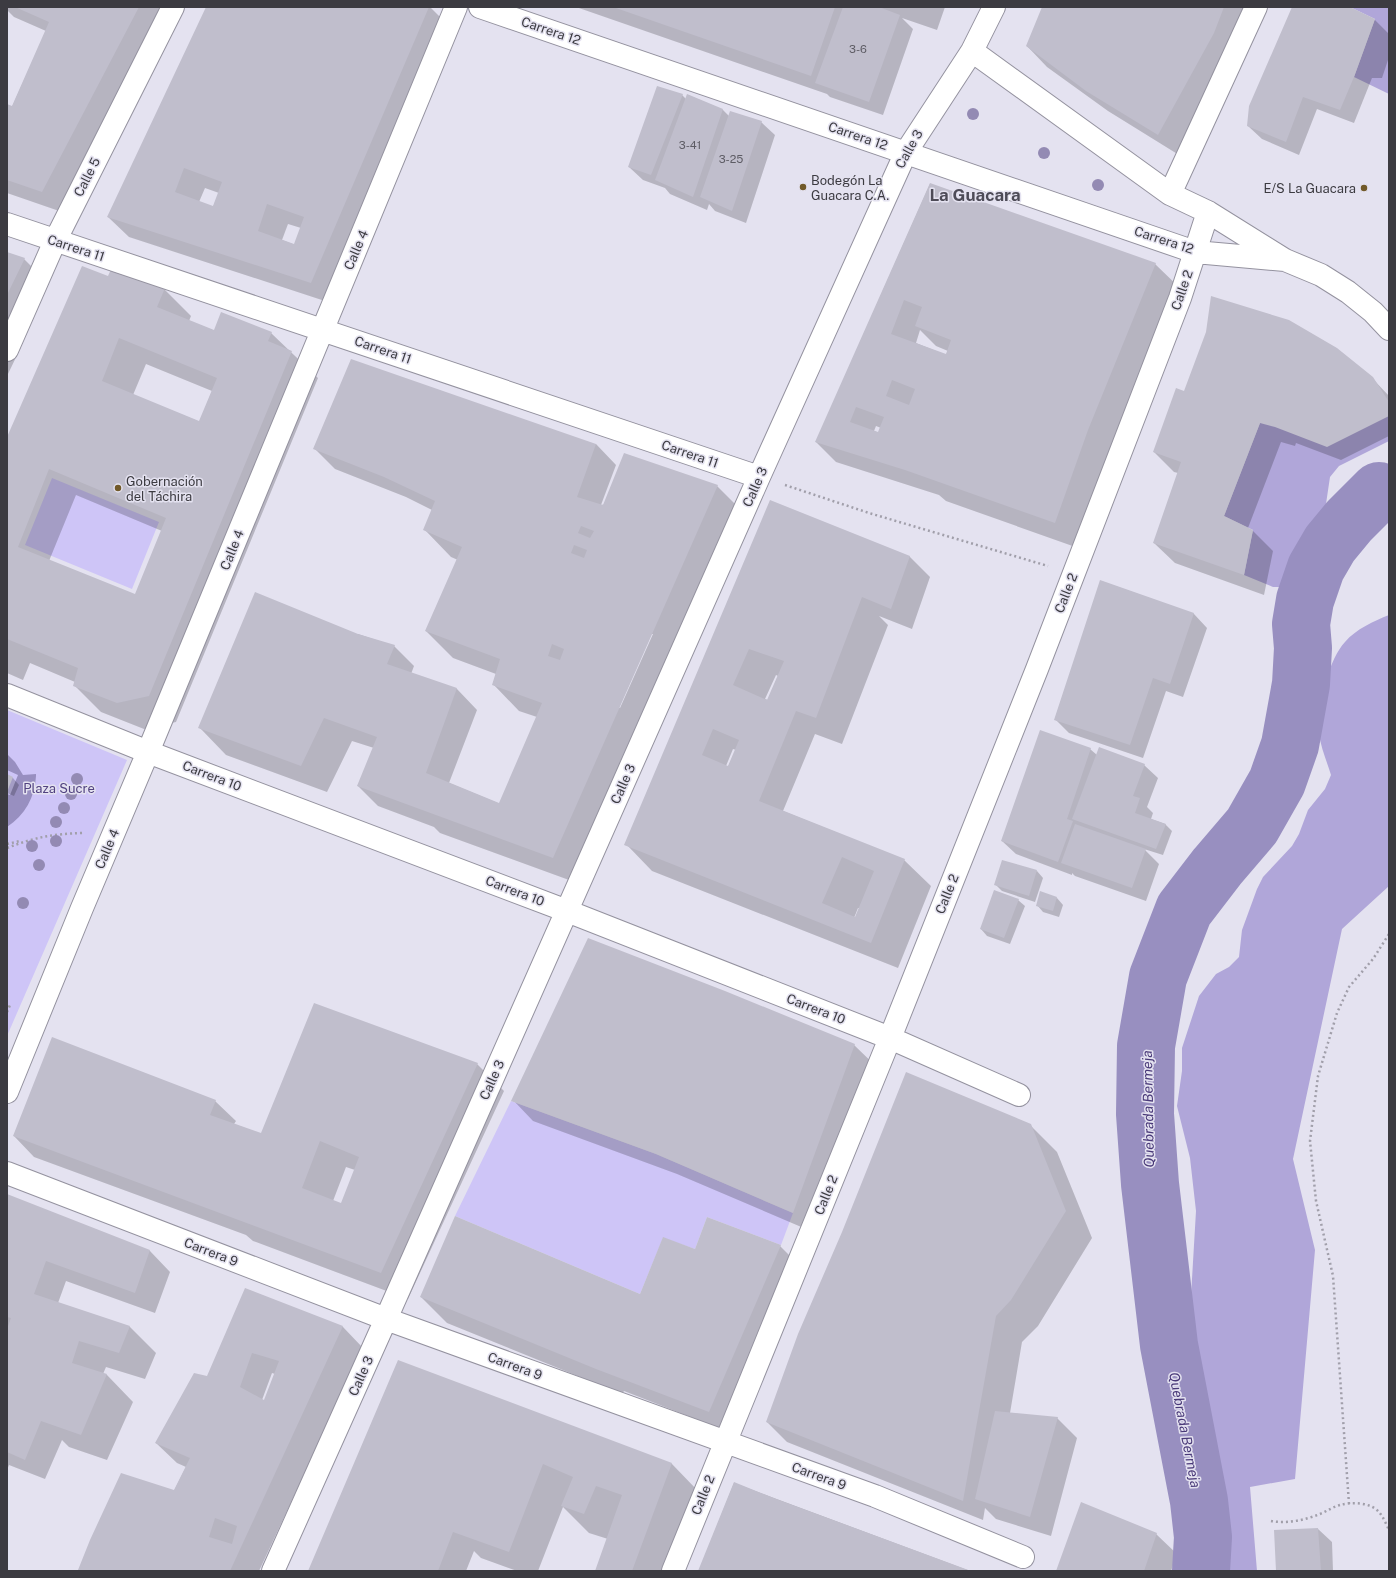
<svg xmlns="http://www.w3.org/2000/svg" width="1396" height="1578" font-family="'Public Sans',sans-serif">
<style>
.green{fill:#cec5f7}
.forest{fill:#b0a6d9}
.water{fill:#988fc0}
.shadow{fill:#0003;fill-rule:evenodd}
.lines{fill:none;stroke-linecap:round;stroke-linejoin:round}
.river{stroke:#988fc0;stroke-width:58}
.building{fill:#c0becc;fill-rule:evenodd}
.street-casing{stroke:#94929f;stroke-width:24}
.path{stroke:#a19faa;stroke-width:2.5;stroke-dasharray:2 3;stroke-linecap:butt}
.street{stroke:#fff;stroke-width:22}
.tree{fill:#938ab3}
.poi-dot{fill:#715929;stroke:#e4e2f0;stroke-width:1.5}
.labels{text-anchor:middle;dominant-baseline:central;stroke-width:3;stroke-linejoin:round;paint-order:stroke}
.number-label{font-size:11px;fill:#5d5c64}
.street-label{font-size:13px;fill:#3c3b41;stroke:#e4e2f0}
.poi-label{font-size:13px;fill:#3c3b41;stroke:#e4e2f0;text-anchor:start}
.park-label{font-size:13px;fill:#514281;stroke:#e4e2f0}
.water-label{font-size:14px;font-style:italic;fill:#493978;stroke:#e4e2f0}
.district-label{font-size:17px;font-weight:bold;fill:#4d4b57;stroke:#e4e2f0}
</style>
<rect width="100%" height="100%" fill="#e4e2f0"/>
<!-- green -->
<path class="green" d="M52 478 159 522 132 589 25 545Z
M7 710 127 760 7 1036Z
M511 1101 656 1154 793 1213 781 1245 707 1217 695 1249 663 1238 640 1294 455 1216Z"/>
<!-- forest -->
<path class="forest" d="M1350 7H1389V94L1354 77 1375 19Z
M1389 416V441L1339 466 1330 477 1323 524 1308 551 1296 578 1283 587H1273L1244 575 1253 530 1224 516 1260 423Z
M1389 615V886L1342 929 1293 1159 1315 1250 1295 1479 1250 1487 1257 1571H1203L1204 1520 1208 1480 1204 1422 1187 1364 1196 1211 1190 1158 1177 1106 1182 1071V1048L1199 996 1216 974 1229 967 1239 957 1242 930 1257 889 1263 877 1292 846 1299 834 1308 810 1325 789 1331 775C1327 762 1321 748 1319 734 1316 710 1328 660 1345 642 1356 629 1374 621 1389 615Z"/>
<!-- water -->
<path class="water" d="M7 754 15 762 23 775 36 774V776C35 797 25 815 7 827V794L10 795 18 775 7 770Z"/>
<!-- shadow -->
<path class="shadow" d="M7 7H170L62 212 7 193V105L12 107 46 31 14 17 7 10Z
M207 7H430L450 27 331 303 129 237 108 217ZM205 188 219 193 213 207 199 202ZM288 224 301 228 295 245 282 240Z
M576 7H945L937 30 902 18 913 29 883 115 830 97 827 94Z
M1044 7H1253L1179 155 1108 111 1047 67 1027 46Z
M1293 7H1348L1375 20 1389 34V57L1382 78H1372L1354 123 1317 109 1299 155 1262 139 1248 126Z
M682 95 686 99 688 95 723 110 729 116 761 122 775 135 746 223 715 211 709 204 707 210 670 194 665 188 643 180 629 167Z
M930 184 1155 264 1182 290 1081 549 946 501 939 495 836 462 816 442ZM920 330 936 346 948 351 946 355 916 343ZM876 426 881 428 879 433 874 431Z
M7 253 24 259 44 279 15 341 21 347 7 376Z
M108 278 164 289 191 316 189 321 215 331 271 333 318 378 176 722 144 729 101 712 74 685 75 682 30 663 23 680 7 673V439ZM146 364 212 391 200 422 133 395ZM76 495 162 531 135 596 49 561Z
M1372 378 1389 396V436L1341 460 1296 443 1295 446 1281 442 1248 528 1253 531 1273 551 1264 595 1175 563 1154 543 1178 473 1174 472 1154 452 1184 393Z
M596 444 616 465 601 505 717 486 744 513 580 884 440 833 434 827 378 806 358 786 374 748 352 741 327 792 226 755 200 728 358 634 394 646 414 666 411 674 457 689 477 710 449 783 500 804 537 717 519 711 493 684 496 674 453 658 426 631 458 560 451 557 425 530 432 510 406 497 335 469 315 449ZM650 634H653L620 708 618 707Z
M909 556 930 577 912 629 879 616 888 625 842 744 815 734 783 811 904 860 931 886 898 968 652 871 626 844 698 673ZM776 675 778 676 768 700 765 699ZM733 749 736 750 728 767 726 766ZM858 908H860L856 919 854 918Z
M1101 581 1194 614 1207 628 1183 697 1166 691 1143 758 1069 733 1055 719Z
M1090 749 1097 755 1144 765 1158 778 1147 807 1153 813 1151 819 1165 824 1172 831 1163 855 1144 849 1159 864 1146 901 1075 876 1072 873V875L1016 854 1002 841Z
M7 776 13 778 19 785 14 796 7 793Z
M1037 871 1043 878 1035 902 1002 891 996 885Z
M1057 898 1063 905 1059 917 1043 912 1037 905Z
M1018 900 1025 906 1010 944 987 936 981 929Z
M854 1045 881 1071 813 1232 677 1174 533 1121 513 1100Z
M477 1064 504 1091 408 1299 253 1241 246 1235 34 1157 14 1136 215 1101 236 1121 234 1124 261 1134ZM346 1167 355 1170 341 1205 333 1201Z
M1030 1125 1057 1152 1092 1238 1038 1326 1022 1342 1010 1413 1057 1418 1077 1438 1051 1536 996 1519 985 1508 983 1520 787 1442 767 1422Z
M7 1195 150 1251 170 1272 155 1313 66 1281 58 1303 130 1327 156 1353 145 1379 106 1367 103 1374 107 1375 133 1402 107 1460 69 1447 62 1440 45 1479 9 1465 7 1470Z
M780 1246 800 1266 729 1432 624 1391 622 1394 447 1323 421 1297 640 1295 695 1250Z
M246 1289 343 1327 363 1348 259 1571H81L80 1569 174 1491 186 1467 177 1463 156 1443 208 1377ZM272 1373 275 1374 264 1402 262 1400Z
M398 1362 672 1464 698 1491 669 1571H596L608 1539 589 1533 563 1507 538 1571H517L481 1558 474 1551 466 1571H309Z
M734 1483 970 1571H699Z
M1318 1529 1332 1542 1333 1571H1277Z
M1156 1534 1177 1554 1171 1571H1057Z"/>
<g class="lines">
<!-- river -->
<path class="river" d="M1201 1571 1203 1537 1199 1501 1169 1345 1150 1184 1145 1114 1146 1046 1158 977 1184 910 1217 867 1252 826 1277 782 1290 745 1301 684 1303 648 1301 624 1305 600 1316 568 1330 544 1349 521 1379 491"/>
</g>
<!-- building -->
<path class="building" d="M15 7H139L42 192 7 180V104L12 106 49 22Z
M206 7H429L311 283 107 217ZM184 168 222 182 213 206 175 192ZM267 204 304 217 294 244 258 231Z
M613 7H835L811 76Z
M843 7H879L900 15 869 102 815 83Z
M1042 7H1224L1214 33 1158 135 1086 91 1026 46Z
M1292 7H1350L1375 19 1354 77 1340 110 1303 97 1286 142 1247 126 1249 106Z
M657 86 683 94 651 175 628 167Z
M687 94 723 109 693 197 655 180Z
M730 111 762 121 732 211 700 197Z
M930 183 1156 263 1088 430 1055 523 905 470 815 442ZM904 300 922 307 915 326 951 340 946 354 891 334ZM892 380 915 389 909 405 886 396ZM856 407 884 417 878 432 850 422Z
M7 252 25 258 7 295Z
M82 266 108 276 112 267 165 288 157 307 214 330 221 312 272 332 268 341 292 351 149 696 117 703 73 686 78 668 7 639V437ZM119 338 217 378 199 421 102 381ZM49 469 166 518 135 594 18 547Z
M1211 296 1289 320 1337 348 1373 377 1389 402V416L1327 447 1275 427 1260 423 1224 516 1253 530 1244 575 1153 543 1181 462 1153 452 1176 388 1184 391 1206 332Z
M351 359 596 444 577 497 603 505 624 453 718 485 553 858 357 786 377 737 324 718 301 766 198 728 255 592 358 634 395 645 387 664 457 688 426 773 499 803 542 703 492 685 500 659 425 631 462 547 423 530 435 501 384 477 313 449ZM581 526 594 531 590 538 578 533ZM574 545 587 550 584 558 571 553ZM552 644 564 649 560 660 548 656Z
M770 500 910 556 891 609 862 597 816 718 796 711 759 801 905 859 871 943 624 845ZM749 649 784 661 767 700 733 685ZM713 729 739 740 728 766 702 755ZM842 857 874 871 855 917 822 903Z
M1100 580 1194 613 1170 684 1153 678 1130 745 1054 720Z
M1040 730 1091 748 1067 819 1073 821 1058 862 1001 841Z
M1099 747 1145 764 1133 796 1140 798 1135 813 1166 824 1156 849 1072 819Z
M7 774 13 777 7 792Z
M1075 824 1146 849 1132 888 1061 863Z
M1002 860 1037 870 1029 896 994 885Z
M994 890 1019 899 1004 938 980 929Z
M1040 891 1057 897 1053 911 1036 906Z
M588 938 725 991 855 1044 793 1213 656 1154 511 1101Z
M314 1003 478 1063 381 1273 13 1136 52 1037 216 1100 210 1115 261 1133ZM320 1141 359 1157 341 1203 302 1188Z
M906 1072 1031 1124 1066 1211 1011 1300 996 1316 963 1501 766 1422 798 1334 842 1232Z
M7 1194 150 1250 135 1293 46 1261 34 1294 130 1326 119 1353 79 1341 72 1363 107 1374 81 1435 41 1421 25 1460 7 1452V1329L11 1318 7 1317Z
M455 1216 640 1294 663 1237 695 1249 707 1217 781 1245 709 1412 596 1369 420 1297Z
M245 1288 343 1326 230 1571H82L78 1570 90 1540 121 1473 174 1490 190 1458 155 1443 194 1373 207 1376ZM252 1353 279 1361 264 1400 240 1387ZM215 1518 237 1526 232 1544 209 1537Z
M398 1360 672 1463 632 1571H595L622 1495 596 1486 584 1514 561 1506 573 1477 543 1464 509 1552 453 1532 438 1571H308Z
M995 1411 1058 1417 1030 1517 975 1499Z
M734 1482 776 1499 971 1571H698Z
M1081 1502 1157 1533 1144 1571H1056Z
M1318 1528 1321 1571H1276L1274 1530Z"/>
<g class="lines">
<defs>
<path id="street" d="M480 7 1195 252 1285 260
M972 51 1170 194 1208 212 1285 260 1321 275 1348 292 1373 312 1389 329
M1170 194 1256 7
M7 224 759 477
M7 350 55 241 173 7
M7 695 148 752 567 911 890 1038 1019 1095
M7 1092 82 908 148 752 456 7
M7 1173 386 1319 875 1496 1023 1557
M273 1571 386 1319 759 477 906 152 972 51 994 7
M673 1571 890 1038 1037 669 1180 298 1208 212"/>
</defs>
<!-- street casing -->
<use href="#street" class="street-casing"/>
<!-- path -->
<path class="path" d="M785 485 869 513 1048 566
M7 844 20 841
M7 848C35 837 53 834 83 833
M7 1012 10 1005
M1349 1504 1333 1276 1316 1201 1310 1141 1318 1076 1337 1013 1349 987 1373 959 1389 934
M1271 1521C1287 1524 1305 1520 1320 1514 1327 1511 1333 1507 1340 1505 1351 1502 1369 1502 1378 1511 1383 1516 1386 1524 1389 1530"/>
<!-- street -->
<use href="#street" class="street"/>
</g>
<!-- trees -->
<g class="tree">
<circle cx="973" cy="114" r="6"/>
<circle cx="1044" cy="153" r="6"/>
<circle cx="1098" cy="185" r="6"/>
<circle cx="77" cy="779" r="6"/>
<circle cx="71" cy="794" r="6"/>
<circle cx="64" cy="808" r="6"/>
<circle cx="56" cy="822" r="6"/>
<circle cx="56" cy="841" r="6"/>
<circle cx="32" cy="846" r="6"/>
<circle cx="39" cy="865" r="6"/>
<circle cx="23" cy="903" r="6"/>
</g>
<!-- markers -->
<g class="poi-dot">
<circle cx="803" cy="187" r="4"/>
<circle cx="1364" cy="188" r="4"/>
<circle cx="118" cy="488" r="4"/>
</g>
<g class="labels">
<!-- number labels -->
<g class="number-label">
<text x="858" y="49">3-6</text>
<text x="690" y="145">3-41</text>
<text x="731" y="159">3-25</text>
</g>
<!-- street labels -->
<g class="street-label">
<text transform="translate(551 31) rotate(19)">Carrera 12</text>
<text transform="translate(858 136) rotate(19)">Carrera 12</text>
<text transform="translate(909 149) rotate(-61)">Calle 3</text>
<text transform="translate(87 177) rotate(-63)">Calle 5</text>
<text transform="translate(1164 240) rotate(18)">Carrera 12</text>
<text transform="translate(76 248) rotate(18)">Carrera 11</text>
<text transform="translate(356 250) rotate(-67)">Calle 4</text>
<text transform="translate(1182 290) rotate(-71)">Calle 2</text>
<text transform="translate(383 350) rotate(19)">Carrera 11</text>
<text transform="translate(690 454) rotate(19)">Carrera 11</text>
<text transform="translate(755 487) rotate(-66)">Calle 3</text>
<text transform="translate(232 550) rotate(-68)">Calle 4</text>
<text transform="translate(1066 593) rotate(-69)">Calle 2</text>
<text transform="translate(212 776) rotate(21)">Carrera 10</text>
<text transform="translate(623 784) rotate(-66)">Calle 3</text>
<text transform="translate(107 849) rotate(-67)">Calle 4</text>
<text transform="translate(515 891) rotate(21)">Carrera 10</text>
<text transform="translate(947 894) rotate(-68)">Calle 2</text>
<text transform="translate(816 1009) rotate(21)">Carrera 10</text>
<text transform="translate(492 1080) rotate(-66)">Calle 3</text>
<text transform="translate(826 1195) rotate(-68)">Calle 2</text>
<text transform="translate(211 1252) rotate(21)">Carrera 9</text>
<text transform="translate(515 1366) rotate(20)">Carrera 9</text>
<text transform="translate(361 1376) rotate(-66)">Calle 3</text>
<text transform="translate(819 1476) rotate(20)">Carrera 9</text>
<text transform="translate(703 1495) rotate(-68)">Calle 2</text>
</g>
<!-- poi labels -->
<g class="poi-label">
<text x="811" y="180">Bodegón La<tspan x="811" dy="15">Guacara C.A.</tspan></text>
<text x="1356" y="188" text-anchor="end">E/S La Guacara</text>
<text x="126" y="481">Gobernación<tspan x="126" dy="15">del Táchira</tspan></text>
</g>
<!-- park labels -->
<g class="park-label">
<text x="59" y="788">Plaza Sucre</text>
</g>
<!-- water labels -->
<g class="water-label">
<text transform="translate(1148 1109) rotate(-91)">Quebrada Bermeja</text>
<text transform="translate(1185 1430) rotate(79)">Quebrada Bermeja</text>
</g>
<!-- district labels -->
<g class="district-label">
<text x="975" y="195">La Guacara</text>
</g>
</g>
<!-- border -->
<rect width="1396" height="1578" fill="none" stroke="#3c3b41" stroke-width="16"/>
</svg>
